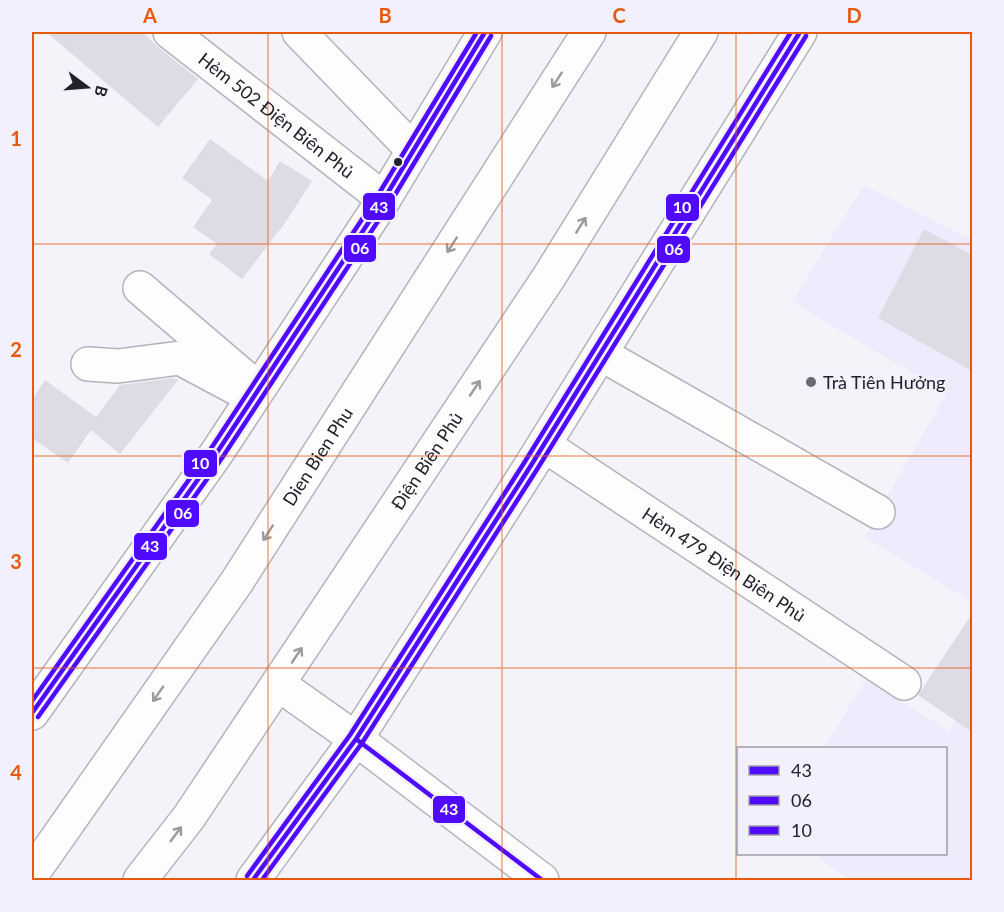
<svg xmlns="http://www.w3.org/2000/svg" width="1004" height="912" font-family="Lato,sans-serif">
<style>
.built{fill:#eeecfc}
.building{fill:#dedbe5}
.lines{fill:none;stroke-linecap:round;stroke-linejoin:round}
.minor-casing{stroke:#b4b3bb;stroke-width:36}
.major-casing{stroke:#b4b3bb;stroke-width:36}
.highway-casing{stroke:#b4b3bb;stroke-width:36}
.minor{stroke:#fdfdfe;stroke-width:33}
.major{stroke:#fdfdfe;stroke-width:33}
.highway{stroke:#fdfdfe;stroke-width:33}
.bus-1-casing{stroke:#f1f0fc;stroke-width:9}
.bus-2-casing{stroke:#f1f0fc;stroke-width:9}
.bus-3-casing{stroke:#f1f0fc;stroke-width:9}
.bus-1{stroke:#4f0aff;stroke-width:4.5}
.bus-2{stroke:#4f0aff;stroke-width:4.5}
.bus-3{stroke:#4f0aff;stroke-width:4.5}
.oneway{stroke:#9a9a9f}
.grid{fill:none;stroke:#e8590c;stroke-width:1.5;stroke-opacity:0.55}
.bus-dot{fill:#22202b;stroke:#f1f0fc;stroke-width:2}
.poi-dot{fill:#6b6a73;stroke:#f1f0fc;stroke-width:2}
.labels{text-anchor:middle;dominant-baseline:central;stroke-width:4.5;stroke-linejoin:round;paint-order:stroke}
.street-label{font-size:18px;fill:#22202b;stroke:#f1f0fc}
.poi-label{font-size:18px;fill:#22202b;stroke:#f1f0fc;text-anchor:start}
.line-badge{stroke:#f1f0fc;stroke-width:2}
.badge-label{font-size:16px;text-anchor:middle;font-weight:bold;fill:#fff}
.neatline{fill:none;stroke:#e8590c;stroke-width:2}
.grid-label{font-size:20px;text-anchor:middle;font-weight:bold;fill:#e8590c}
</style>
<rect width="100%" height="100%" fill="#f3f3f9"/>
<!-- built -->
<path class="built" d="M864 185 972 240V602L865 537 878 512 947 393 792 302Z
M866 680 949 731 972 694V880H850L819 859 822 854H946V748H824Z"/>
<!-- building -->
<path class="building" d="M46 32H142L158 47 198 79 158 127Z
M210 139 268 181 280 161 312 181 285 223 242 279 209 254 217 244 193 227 212 200 182 178Z
M924 229 972 255V371L878 318Z
M173 378 178 380 120 454 91 430 68 463 32 438V400L45 380 96 417 120 385Z
M972 614V732L918 695Z"/>
<g class="lines">
<defs>
<g id="minor">
<path id="s1" d="M170 32 384 199"/>
<path d="M299 32 413 150"/>
<path d="M140 288 243 376"/>
<path d="M601 354 878 512"/>
<path d="M88 364 118 366 180 358 253 397"/>
<path id="s2" d="M544 445 904 683"/>
<path d="M278 684 356 739 542 880"/>
</g>
<path id="major" d="M32 713 216 454 384 199 485 32
M253 880 356 739 530 467 800 32"/>
<g id="highway">
<path id="s3" d="M32 874 236 583 589 32"/>
<path id="s4" d="M140 880 189 817 549 277 701 32"/>
</g>
</defs>
<!-- minor casing -->
<use href="#minor" class="minor-casing"/>
<!-- major casing -->
<use href="#major" class="major-casing"/>
<!-- highway casing -->
<use href="#highway" class="highway-casing"/>
<!-- minor -->
<use href="#minor" class="minor"/>
<!-- major -->
<use href="#major" class="major"/>
<!-- highway -->
<use href="#highway" class="highway"/>
<defs>
<path id="bus-1" d="M32 713 216 454 384 199 485 32
M356 739 542 880
M253 880 356 739 530 467 800 32"/>
<path id="bus-2" d="M38 717 222 458 390 203 491 36
M262 880 362 743 536 471 806 36"/>
<path id="bus-3" d="M32 701 210 450 378 195 477 32
M247 876 350 735 524 463 791 32"/>
</defs>
<!-- bus-1 casing -->
<use href="#bus-1" class="bus-1-casing"/>
<!-- bus-2 casing -->
<use href="#bus-2" class="bus-2-casing"/>
<!-- bus-3 casing -->
<use href="#bus-3" class="bus-3-casing"/>
<!-- bus-1 -->
<use href="#bus-1" class="bus-1"/>
<!-- bus-2 -->
<use href="#bus-2" class="bus-2"/>
<!-- bus-3 -->
<use href="#bus-3" class="bus-3"/>
</g>
<!-- one-way arrows -->
<defs><path id="oneway-shaft" d="M-6 0H5M1.5-3L5.5 0L1.5 3" fill="none" stroke-width="1.6" stroke-linecap="round" stroke-linejoin="round" transform="scale(1.5)"/></defs>
<g class="oneway">
<use href="#oneway-shaft" transform="translate(557 80) rotate(123)"/>
<use href="#oneway-shaft" transform="translate(581 225) rotate(-58)"/>
<use href="#oneway-shaft" transform="translate(452 245) rotate(123)"/>
<use href="#oneway-shaft" transform="translate(475 388) rotate(-56)"/>
<use href="#oneway-shaft" transform="translate(268 533) rotate(123)"/>
<use href="#oneway-shaft" transform="translate(297 655) rotate(-56)"/>
<use href="#oneway-shaft" transform="translate(158 694) rotate(125)"/>
<use href="#oneway-shaft" transform="translate(176 834) rotate(-53)"/>
</g>
<!-- grid -->
<path class="grid" d="M268 32V880M502 32V880M736 32V880M32 244H972M32 456H972M32 668H972"/>
<!-- markers -->
<circle class="bus-dot" cx="398" cy="162" r="5"/>
<circle class="poi-dot" cx="811" cy="382" r="6"/>
<g class="labels">
<!-- street labels -->
<g class="street-label">
<text stroke="none"><textPath href="#s1" startOffset="135">Hẻm 502 Điện Biên Phủ</textPath></text>
<text stroke="none"><textPath href="#s3" startOffset="506">Dien Bien Phu</textPath></text>
<text stroke="none"><textPath href="#s4" startOffset="508">Điện Biên Phủ</textPath></text>
<text stroke="none"><textPath href="#s2" startOffset="216">Hẻm 479 Điện Biên Phủ</textPath></text>
</g>
<!-- poi labels -->
<g class="poi-label">
<text x="823" y="382">Trà Tiên Hưởng</text>
</g>
</g>
<g class="line-badge">
<rect x="362" y="192" width="34" height="29" rx="6" fill="#4f0aff"/>
<rect x="665" y="193" width="35" height="29" rx="6" fill="#4f0aff"/>
<rect x="343" y="234" width="34" height="29" rx="6" fill="#4f0aff"/>
<rect x="656" y="235" width="35" height="29" rx="6" fill="#4f0aff"/>
<rect x="183" y="449" width="35" height="29" rx="6" fill="#4f0aff"/>
<rect x="165" y="499" width="35" height="29" rx="6" fill="#4f0aff"/>
<rect x="133" y="532" width="35" height="29" rx="6" fill="#4f0aff"/>
<rect x="432" y="795" width="34" height="29" rx="6" fill="#4f0aff"/>
</g>
<g class="badge-label">
<text x="379" y="213">43</text>
<text x="682" y="213">10</text>
<text x="360" y="254">06</text>
<text x="674" y="255">06</text>
<text x="200" y="469">10</text>
<text x="183" y="519">06</text>
<text x="150" y="552">43</text>
<text x="449" y="815">43</text>
</g>
<!-- border -->
<rect width="1004" height="912" fill="none" stroke="#f1f0fc" stroke-width="66"/>
<!-- legend -->
<rect x="737" y="747" width="210" height="108" fill="#f1f0fc" stroke="#9e9da8" stroke-width="1.5"/>
<rect x="749" y="766" width="30" height="9" fill="#4f0aff" stroke="#9e9da8" stroke-width="1.5"/>
<text x="791" y="777" font-size="18" fill="#22202b">43</text>
<rect x="749" y="796" width="30" height="9" fill="#4f0aff" stroke="#9e9da8" stroke-width="1.5"/>
<text x="791" y="807" font-size="18" fill="#22202b">06</text>
<rect x="749" y="826" width="30" height="9" fill="#4f0aff" stroke="#9e9da8" stroke-width="1.5"/>
<text x="791" y="837" font-size="18" fill="#22202b">10</text>
<!-- north arrow -->
<g transform="translate(87 87) rotate(106)" stroke="#f1f0fc" stroke-width="4.5" paint-order="stroke">
<path d="M0-4.5L10 22L0 15L-10 22Z" fill="#22202b"/>
<text y="-9" font-size="16" font-weight="bold" text-anchor="middle" fill="#22202b">B</text>
</g>
<rect x="33" y="33" width="938" height="846" class="neatline"/>
<g class="grid-label">
<text x="150" y="23">A</text>
<text x="385" y="23">B</text>
<text x="619" y="23">C</text>
<text x="854" y="23">D</text>
<text x="16" y="146">1</text>
<text x="16" y="357">2</text>
<text x="16" y="569">3</text>
<text x="16" y="780">4</text>
</g>
</svg>
